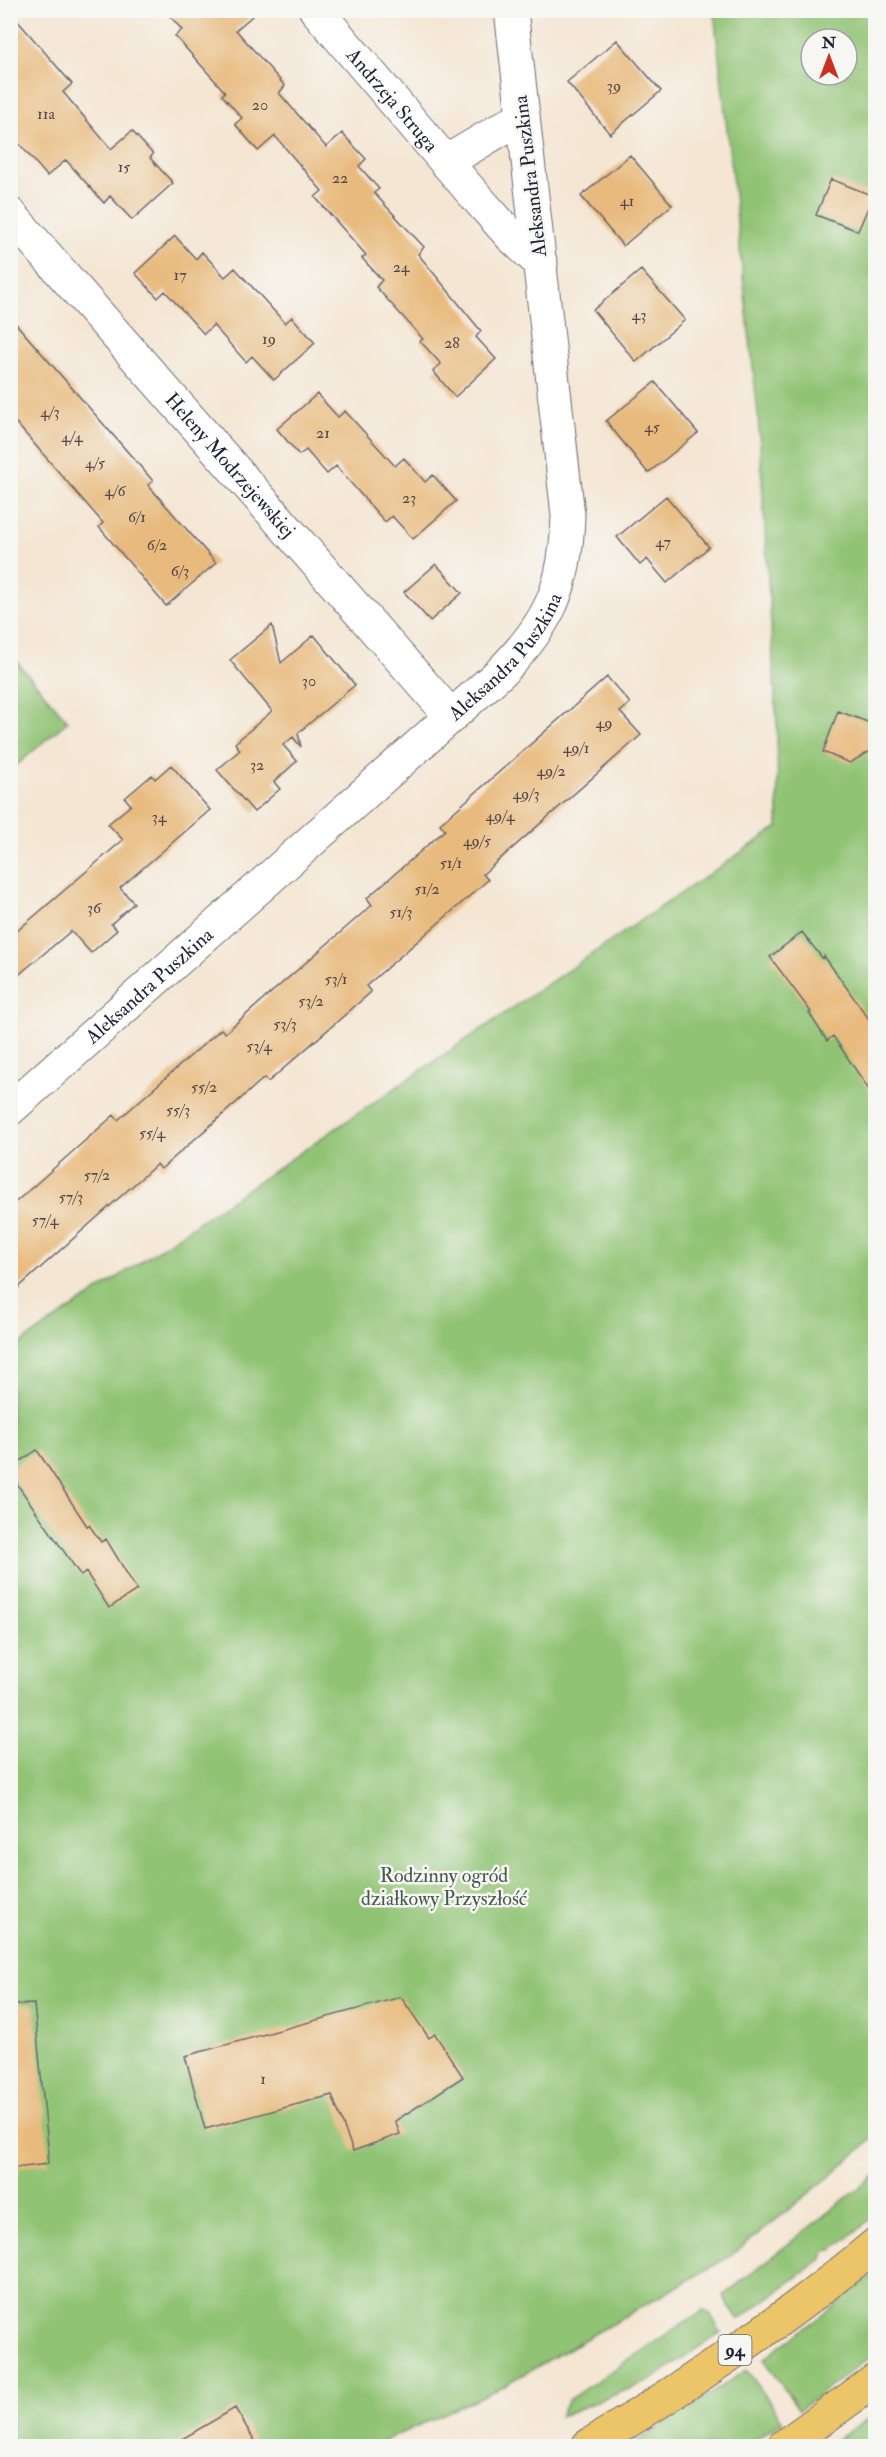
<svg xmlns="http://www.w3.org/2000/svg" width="886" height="2457" font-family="'IM FELL Double Pica',serif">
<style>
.green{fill:#90c373;stroke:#597257;stroke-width:1.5;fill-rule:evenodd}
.building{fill:#e8ba7d}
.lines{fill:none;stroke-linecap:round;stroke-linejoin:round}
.minor-casing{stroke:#6c6770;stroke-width:35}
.primary-casing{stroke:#6c6770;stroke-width:35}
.minor{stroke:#fff;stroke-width:33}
.primary{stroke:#edc569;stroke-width:33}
.labels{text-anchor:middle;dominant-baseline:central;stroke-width:5;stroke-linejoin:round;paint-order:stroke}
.number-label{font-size:16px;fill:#54484c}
.shield{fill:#f6f6f2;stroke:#626272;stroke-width:1.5}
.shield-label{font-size:18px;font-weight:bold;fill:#22223b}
.street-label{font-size:20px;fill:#22223b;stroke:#f6f6f2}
.park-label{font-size:20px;fill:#485a4f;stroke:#f6f6f2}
</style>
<rect width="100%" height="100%" fill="#f6f6f2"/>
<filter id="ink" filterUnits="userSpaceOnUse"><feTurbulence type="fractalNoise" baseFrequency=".0167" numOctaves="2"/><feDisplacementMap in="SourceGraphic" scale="12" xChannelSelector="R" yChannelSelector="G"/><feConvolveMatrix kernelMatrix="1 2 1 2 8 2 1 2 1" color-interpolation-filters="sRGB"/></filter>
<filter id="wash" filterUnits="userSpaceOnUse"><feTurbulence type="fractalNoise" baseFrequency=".008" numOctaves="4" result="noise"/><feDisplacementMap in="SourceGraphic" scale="24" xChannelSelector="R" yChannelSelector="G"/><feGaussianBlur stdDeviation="1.35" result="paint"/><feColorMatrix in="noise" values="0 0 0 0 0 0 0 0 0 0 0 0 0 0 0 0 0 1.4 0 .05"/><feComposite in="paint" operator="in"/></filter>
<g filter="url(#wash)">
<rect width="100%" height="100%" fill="#f4e6d3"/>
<!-- green -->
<path class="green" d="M714 11H875V2136L833 2174 729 2257 496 2390 373 2446H11V1350L778 827 777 726 758 414ZM811 39H847V75H811Z
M10 654 68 721 11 770H10Z
M875 2175V2215L833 2250H828L823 2254 822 2259 738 2320 723 2296Z
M875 2273V2353L799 2410 764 2359 827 2312Z
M703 2310 709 2313 721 2332 647 2382 560 2416 568 2400Z
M747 2370 783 2421 745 2446H630Z
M875 2414V2437L864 2446H826Z"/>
<g id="blocks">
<!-- building -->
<path class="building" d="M165 10H259L236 30 285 86 279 93 326 147 342 133 366 159 359 166 379 189 374 193 424 247 418 254 481 331 476 337 496 359 455 397 433 371 441 364 420 341 423 339 376 287 382 280 362 258 366 255 315 197 322 191 275 136 258 151 235 124 242 118 222 95 225 92 175 36 182 30Z
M10 12 72 84 63 92 111 149 132 131 153 154 150 158 173 183 132 220 110 196 104 203 66 160 47 176 10 133Z
M617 40 661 91 610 134 567 82Z
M630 155 672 205 623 246 581 196Z
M831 179 873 196 858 231 816 215Z
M175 236 196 259 202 252 225 277 235 268 285 323 292 317 315 343 274 380 252 356 246 362 213 325 204 334 165 291 158 298 135 273Z
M641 270 685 320 636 362 593 310Z
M10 317 153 481 148 485 216 563 166 606 99 527 103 523 10 416Z
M655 382 698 433 648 473 606 421Z
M317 394 338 417 345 411 395 466 404 458 425 482 433 475 456 501 413 539 392 516 385 522 336 466 327 474 306 450 299 455 277 429Z
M666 496 709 547 667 583 647 559 640 565 617 537Z
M436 564 462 593 430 621 404 592Z
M272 625 281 663 314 635 355 685 298 733 301 747 293 737 283 745 297 761 274 782 280 789 254 812 217 770 240 750 235 743 272 711 230 660Z
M607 677 630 703 620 712 641 735 483 874 488 880 366 986 371 992 268 1082 264 1078 161 1169 157 1164 10 1295V1207L114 1115 118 1120 221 1029 225 1033 372 905 367 898 445 830 440 824Z
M838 711 876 725V748L850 763 823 752Z
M171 765 210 810 120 888 134 903 111 924 117 930 91 953 71 931 10 982V937L123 840 108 824 131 805 125 798 152 775 155 779Z
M802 932 823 959 824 956 876 1029V1100L833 1036 827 1041 809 1013 811 1012 770 957Z
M37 1450 87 1526 89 1525 101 1542 106 1539 137 1590 109 1608 86 1572 81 1576 10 1474V1468Z
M401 1997 429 2038 435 2034 463 2077 395 2121 400 2134 353 2151 332 2095 205 2129 185 2056Z
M34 2004 49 2156H47L48 2164 15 2168 10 2120V2005Z
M235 2408 258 2446H170Z"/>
</g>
</g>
<g filter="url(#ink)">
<use href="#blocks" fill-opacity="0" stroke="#6c6770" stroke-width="1.5"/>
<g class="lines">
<defs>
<g id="minor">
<path id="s1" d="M316 10 469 189 511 236 541 264"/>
<path d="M446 162 523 116"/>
<path id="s2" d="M10 214 451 716"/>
<path id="s3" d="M10 1109 501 672C551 621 566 586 568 515L511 10"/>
</g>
<path id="primary" d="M588 2446C688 2385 786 2320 876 2244
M784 2446 876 2380"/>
</defs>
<!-- minor casing -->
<use href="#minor" class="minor-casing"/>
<!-- primary casing -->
<use href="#primary" class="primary-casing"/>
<!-- minor -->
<use href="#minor" class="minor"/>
<!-- primary -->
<use href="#primary" class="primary"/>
</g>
</g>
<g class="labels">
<!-- number labels -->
<g class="number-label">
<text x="614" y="86">39</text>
<text x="260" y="105">20</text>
<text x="46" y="114">11a</text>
<text x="124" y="167">15</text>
<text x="340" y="178">22</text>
<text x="627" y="201">41</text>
<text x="401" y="267">24</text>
<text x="180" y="275">17</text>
<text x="639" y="315">43</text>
<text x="269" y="339">19</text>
<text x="452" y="343">28</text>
<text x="50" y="412">4/3</text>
<text x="652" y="427">45</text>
<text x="323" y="433">21</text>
<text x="72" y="437">4/4</text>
<text x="95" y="463">4/5</text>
<text x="115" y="491">4/6</text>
<text x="409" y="498">23</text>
<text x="137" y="517">6/1</text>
<text x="663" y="542">47</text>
<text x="157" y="545">6/2</text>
<text x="180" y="571">6/3</text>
<text x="309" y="681">30</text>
<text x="604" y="723">49</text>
<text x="576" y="748">49/1</text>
<text x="257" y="765">32</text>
<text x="551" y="771">49/2</text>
<text x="526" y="794">49/3</text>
<text x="500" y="816">49/4</text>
<text x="159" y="817">34</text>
<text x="477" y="841">49/5</text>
<text x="451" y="863">51/1</text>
<text x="427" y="889">51/2</text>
<text x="94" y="908">36</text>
<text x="401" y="912">51/3</text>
<text x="336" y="979">53/1</text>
<text x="311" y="1001">53/2</text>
<text x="285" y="1024">53/3</text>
<text x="259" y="1046">53/4</text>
<text x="204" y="1087">55/2</text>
<text x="178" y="1110">55/3</text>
<text x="152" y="1133">55/4</text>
<text x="97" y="1175">57/2</text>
<text x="71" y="1197">57/3</text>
<text x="45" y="1220">57/4</text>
<text x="263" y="2079">1</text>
</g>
<!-- shield labels -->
<rect class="shield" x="718.5" y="2335" width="33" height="30" rx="4.5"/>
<g class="shield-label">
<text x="735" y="2350">94</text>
</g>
<!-- street labels -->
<g class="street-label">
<text stroke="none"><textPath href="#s1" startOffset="118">Andrzeja Struga</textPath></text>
<text transform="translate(530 176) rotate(-97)">Aleksandra Puszkina</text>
<text stroke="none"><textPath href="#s2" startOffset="334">Heleny Modrzejewskiej</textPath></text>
<text stroke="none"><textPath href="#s3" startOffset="672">Aleksandra Puszkina</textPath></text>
<text stroke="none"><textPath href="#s3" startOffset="186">Aleksandra Puszkina</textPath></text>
</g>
<!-- park labels -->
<g class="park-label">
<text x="444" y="1875">Rodzinny ogród<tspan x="444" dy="23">działkowy Przyszłość</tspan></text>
</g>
</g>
<!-- margin -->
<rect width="886" height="2457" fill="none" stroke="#f6f6f2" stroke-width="36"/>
<!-- north arrow -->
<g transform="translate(829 57)"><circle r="28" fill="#f6f6f2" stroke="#a1a1a9" stroke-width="1.5"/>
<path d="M0-4.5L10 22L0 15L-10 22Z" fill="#c8321e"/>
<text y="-9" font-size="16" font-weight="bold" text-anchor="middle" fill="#22223b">N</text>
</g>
</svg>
